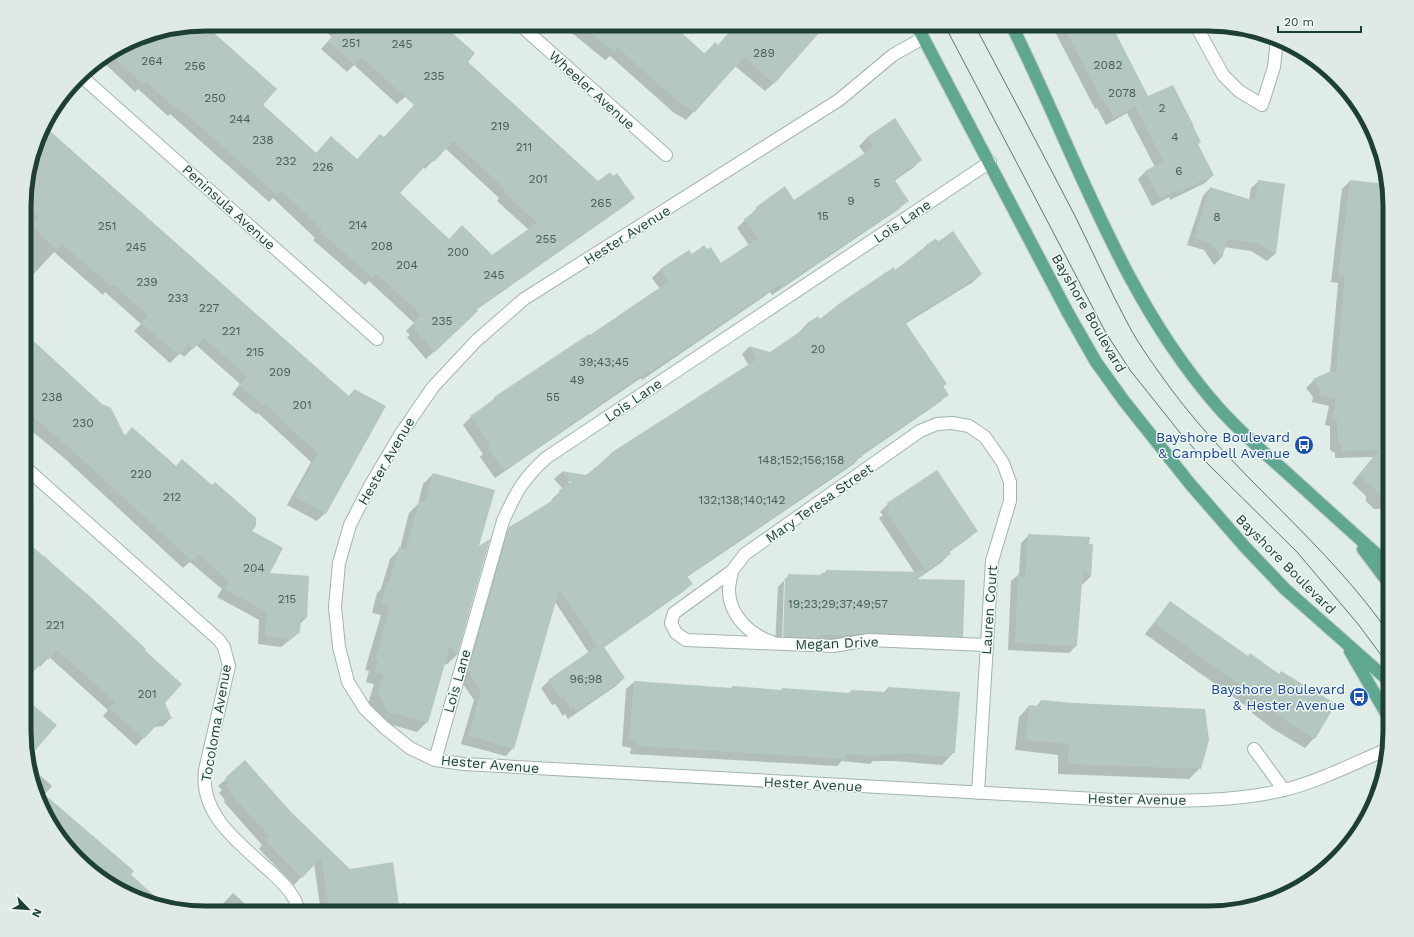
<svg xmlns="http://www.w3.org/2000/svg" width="1414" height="937" font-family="'Work Sans',sans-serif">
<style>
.shadow{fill:#0003;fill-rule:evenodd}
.building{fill:#b4c8bf;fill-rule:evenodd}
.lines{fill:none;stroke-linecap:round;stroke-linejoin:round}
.lane-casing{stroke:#a1b5ad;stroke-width:14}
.street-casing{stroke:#a1b5ad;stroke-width:14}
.primary-casing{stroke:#c0c9c6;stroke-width:14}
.lane{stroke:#fff;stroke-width:12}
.street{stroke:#fff;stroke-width:12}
.primary{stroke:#5fa790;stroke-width:12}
.tram{stroke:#587b6f;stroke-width:1}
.labels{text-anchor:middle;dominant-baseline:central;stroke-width:3;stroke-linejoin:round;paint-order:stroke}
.number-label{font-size:12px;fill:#446157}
.street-label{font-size:14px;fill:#1e3f34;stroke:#f0f9f4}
.transit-label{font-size:14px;fill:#164399;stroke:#f0f9f4;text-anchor:end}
.rim{fill:none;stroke:#1e3f34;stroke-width:5}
</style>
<rect width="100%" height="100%" fill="#dfede6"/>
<!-- shadow -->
<path class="shadow" d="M317 24H436L405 97 397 104 354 65 347 72 321 49 332 37Z
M561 24H670L704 54 715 43 718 46 736 24 774 83 765 91 735 66 686 120 673 112 610 56 605 60Z
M1047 24H1110L1147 97 1192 127 1197 144 1213 175 1205 183 1170 200 1169 197 1152 206 1138 179 1146 171 1155 167 1127 113 1106 125 1097 108 1095 109 1052 26 1048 27Z
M203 25 262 104 316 153 357 161 383 147 454 66 598 183 634 198 626 205 476 310 469 319 426 359 407 337 410 335 406 331 414 323 369 281 365 285 313 240 315 238 273 198 269 202 170 114 168 116 138 89 135 92 101 60 137 38ZM445 148 499 198 497 201 529 230 492 256 449 240 398 193 423 167 425 169Z
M1298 49 1309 55 1313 59 1297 58Z
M894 120 921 160 913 168 894 181 907 201 899 209 772 295 770 292 762 298 642 380 641 378 495 478 480 457 483 454 463 425 471 417 495 398 660 289 652 278 660 270 689 251 691 255 721 264 749 245 737 228 757 208 794 202 865 154 859 146 867 138Z
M43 125 348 397 354 390 325 513 317 521 287 505 311 462 258 413 256 414 232 394 240 384 196 345 184 357 180 353 170 363 134 331 141 324 105 292 103 295 54 252 32 276 26 270V182Z
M1259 181 1284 185 1275 254 1267 261 1251 251 1224 247 1221 258 1214 265 1204 250 1187 245 1203 196 1210 188 1249 200 1251 188Z
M1350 181 1384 395 1390 397V518L1380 509H1374L1366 501V496L1352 483 1373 457 1335 458V453L1330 450V426L1325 425 1329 406 1312 402 1313 397 1306 388 1314 380 1330 373 1338 283 1331 282 1342 189Z
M926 246 981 274 973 282 905 324 945 384 942 387 947 395 940 402 860 457 854 464 687 577 691 584 684 591 603 648 624 678 616 686 568 719 565 714 563 716 555 704 552 705 541 688 549 681 589 653 555 602 513 748 506 756 461 744 474 700 461 681 502 536 510 528 551 502 552 499 563 489 554 479 562 472 586 476 611 454 749 366 742 354 749 347 771 353 798 333 806 325 819 321 895 271ZM568 481H571L574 488Z
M26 337 101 404 124 437 132 428 250 531 268 574 308 576 306 618 299 625V632L290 640 281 647 258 644 259 620 217 597 222 589 190 562 183 568 64 458 26 426Z
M433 474 477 548 488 541 456 656 446 665 444 662 427 722 417 732 378 721 368 704 374 684 366 682 369 671 365 670 381 615 372 613 377 593 381 589 390 559 400 549 409 513 418 504 423 484Z
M888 504 977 531 969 538 948 553 949 554 942 562 916 580 962 636 954 644H775L778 587 789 575 819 576 827 571 915 573 879 518 883 515 880 512ZM784 581H786L784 641H782Z
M1029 535 1092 545 1090 577 1083 584 1081 583 1076 646 1069 653 1008 650 1011 581 1019 574 1021 543Z
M26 542 43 557 44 556 181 684 164 703 171 718 163 726 153 727 136 746 103 716 108 710 49 657 40 667 38 665 26 679Z
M1170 602 1314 738 1305 748 1273 729 1252 713 1253 711 1145 634Z
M634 682 731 689 732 687 781 691 782 689 848 694 851 691 883 693 888 688 954 752 942 765 894 761H873L870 764 842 761 837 766 630 754 631 748 622 746 626 689Z
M26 700 56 725 27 759 26 755Z
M1041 701 1200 768 1189 779 1058 774V755L1015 750 1019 717 1029 706 1036 707Z
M27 759 35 766 33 769 52 786 44 795 165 906 148 903 105 882 49 822Z
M226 779 290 812 350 870 397 904 406 903 408 913H321L314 864 294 885 259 849 262 845 224 802 225 800 219 793 222 790 218 786Z
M233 893 251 909 247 913H214Z"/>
<!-- building -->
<path class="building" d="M204 24 277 89 263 105 316 153 331 136 357 159 380 134 384 137 414 105 362 58 355 65 328 41 343 24H442L475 53 468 62 598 181 610 172 613 176 617 173 635 198 476 309 478 311 435 352 414 329 416 326 413 323 421 315 377 274 373 278 320 232 322 229 281 191 277 195 178 107 176 109 146 82 144 85 110 54 137 38ZM453 141 506 190 504 192 537 223 492 255 462 225 449 239 400 193 431 160 434 162Z
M581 24H672L705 54 715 42 718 45 736 24H827L774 84 744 57 695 112 681 104 618 48 614 53Z
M1062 24H1111L1148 96 1173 85 1194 126H1193L1201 142 1198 144 1214 175 1178 193 1176 190 1160 199 1145 171 1163 161 1135 106 1114 118 1105 101 1103 102Z
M895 118 922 160 894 179 909 201 781 287 779 285 771 290 650 372 649 370 504 471 488 448 490 446 470 416 495 399 494 397 589 334 590 335 668 282 660 269 689 250 692 254 704 245 707 249 711 247 721 263 758 238 744 219 758 209 756 207 785 186 794 200 874 147 867 137Z
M43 125 350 397 354 389 386 406 326 514 294 496 318 454 266 405 265 407 239 385 247 376 204 338 193 349 188 345 179 355 141 323 148 315 114 285 112 287 62 244 57 250 32 226 39 218 26 206V182Z
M1258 180 1285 184 1276 254 1259 244 1228 239 1222 258 1211 243 1194 238 1210 187 1255 201Z
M1350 180 1387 184 1390 194V353L1385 394 1390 396V503L1359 475 1379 450 1342 451V445L1338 442 1337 419 1332 418 1336 399 1319 395 1320 389 1313 379 1331 371 1336 373 1345 276 1338 275Z
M953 231 982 274 905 322 947 384 943 386 949 395 862 454 863 456 687 576 693 584 604 647 625 678 576 712 573 707 571 709 563 697 560 698 548 680 597 646 559 590 514 749 468 736 481 692 468 672 509 527 547 504 559 495V490L571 483 561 471 586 475 610 457 611 453 620 447 757 359 749 346 770 352 804 329 806 324 818 316 820 319 840 303 894 267 895 270 926 247V245L935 239 939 241Z
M26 334 102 404 111 408 125 436 132 427 176 466 182 459 212 485 215 482 256 518V526L252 531 283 548 270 573 309 576 307 618H301L300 632 290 640 265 636 267 612 225 589 229 581 198 554 192 561 72 450 26 411Z
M937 470 978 531 949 551 951 554 926 571 886 510 890 507 887 503Z
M433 473 495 490 479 546 490 539 457 656 450 646 428 723 388 712 378 694 383 674 375 672 378 661 375 660 390 606 381 603 387 582H389L399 547 406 549 419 501 425 503Z
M1028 534 1090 537 1089 544H1093L1091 577 1083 571 1077 646 1015 643 1018 573 1025 580Z
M26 541 94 600 146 649 145 651 182 684 165 703 172 719 161 720 144 739 109 708 115 702 57 650 48 660 46 658 26 680Z
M826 570 925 572 915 579 965 580 963 637 869 633 850 635H819V638L783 636 785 578H788V574L821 575V573H826Z
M1170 601 1248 656 1250 653 1279 674 1281 671 1336 704 1315 739 1283 719 1262 703V701L1154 623Z
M634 681 732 688V686L782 690V688L851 693V690L887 692 888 687 960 692 955 753H950V757L902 753 901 755 879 754V756L846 754 845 759 638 746V741L629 738Z
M26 699 57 725 27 760 26 755Z
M1041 700 1073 703 1205 709 1209 740 1201 769 1068 764 1069 744 1025 740 1029 705 1040 706Z
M245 760 291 812 350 869 393 862 400 913H347L346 908 329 911 321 858 302 878 265 840 269 836 231 794 232 792 226 785 229 782 225 778Z
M37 788 134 871 131 875 163 904 162 906 148 903 105 882 48 822Z"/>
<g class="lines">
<defs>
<path id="lane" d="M1254 749 1284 790"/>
<path id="street" d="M519 24 666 155
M1195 24 1223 75 1239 91 1262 105 1274 67 1277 39
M923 38 893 55 839 100 524 299 476 341 433 387 400 435 371 484 350 525 339 563 335 607 339 647 348 682 365 709 385 728 410 748 435 760 464 764 1114 800C1171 801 1228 803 1284 790 1320 781 1354 763 1388 749
M81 76 377 339
M26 468 219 640 224 647 229 666 205 770C199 816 242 845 272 873 284 884 297 897 299 913
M732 571C731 577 729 584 729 590 729 615 750 635 772 642
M435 760 503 521C516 492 523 479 546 458L990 162
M978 793 992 561 1010 501V482L1003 463 985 437 969 426 952 423 937 424 920 431 745 554 732 571 674 613 671 623 676 633 686 640 833 646 869 640 986 645"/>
<path id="primary" d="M916 24 1068 313 1096 362 1124 401 1191 485 1245 547 1285 589 1390 682
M1011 24C1075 152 1120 295 1217 406 1238 430 1263 452 1287 473 1321 504 1355 535 1390 566
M1363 549 1390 585
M1350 651 1390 720"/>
</defs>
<!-- lane casing -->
<use href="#lane" class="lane-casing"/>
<!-- street casing -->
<use href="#street" class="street-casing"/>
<!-- primary casing -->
<use href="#primary" class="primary-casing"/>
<!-- lane -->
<use href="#lane" class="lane"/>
<!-- street -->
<use href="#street" class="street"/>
<!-- primary -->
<use href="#primary" class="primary"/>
<!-- tram -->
<path class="tram" d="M944 24 1106 333 1130 370 1181 434 1207 463 1297 552 1358 624 1390 667
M974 24C1008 88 1042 152 1075 216 1093 252 1109 289 1128 324 1140 347 1156 368 1171 389 1237 478 1328 544 1390 635"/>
</g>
<!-- icons -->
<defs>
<symbol id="bus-disc" viewBox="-11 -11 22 22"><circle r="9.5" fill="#1a4fb4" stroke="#f0f9f4"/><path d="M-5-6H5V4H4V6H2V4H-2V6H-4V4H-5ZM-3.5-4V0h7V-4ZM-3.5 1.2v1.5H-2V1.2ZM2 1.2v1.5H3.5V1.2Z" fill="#fff"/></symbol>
</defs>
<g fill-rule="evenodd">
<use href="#bus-disc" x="1293" y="434" width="22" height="22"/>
<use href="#bus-disc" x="1348" y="686" width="22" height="22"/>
</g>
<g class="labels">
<!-- number labels -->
<g class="number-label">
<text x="351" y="43">251</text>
<text x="402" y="44">245</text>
<text x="764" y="53">289</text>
<text x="152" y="61">264</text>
<text x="1108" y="65">2082</text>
<text x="195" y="66">256</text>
<text x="434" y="76">235</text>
<text x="1122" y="93">2078</text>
<text x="215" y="98">250</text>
<text x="1162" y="108">2</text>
<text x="240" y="119">244</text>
<text x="500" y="126">219</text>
<text x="1175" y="137">4</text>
<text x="263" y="140">238</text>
<text x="524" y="147">211</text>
<text x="286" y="161">232</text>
<text x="323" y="167">226</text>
<text x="1179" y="171">6</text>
<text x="538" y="179">201</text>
<text x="877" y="183">5</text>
<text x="851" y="201">9</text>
<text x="601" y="203">265</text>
<text x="823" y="216">15</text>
<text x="1217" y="217">8</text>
<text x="358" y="225">214</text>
<text x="107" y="226">251</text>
<text x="546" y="239">255</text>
<text x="382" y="246">208</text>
<text x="136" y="247">245</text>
<text x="458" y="252">200</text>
<text x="407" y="265">204</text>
<text x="494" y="275">245</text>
<text x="147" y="282">239</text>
<text x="178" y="298">233</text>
<text x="209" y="308">227</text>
<text x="442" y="321">235</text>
<text x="231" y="331">221</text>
<text x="818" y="349">20</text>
<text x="255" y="352">215</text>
<text x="604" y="362">39;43;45</text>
<text x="280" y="372">209</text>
<text x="577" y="380">49</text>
<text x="52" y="397">238</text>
<text x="553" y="397">55</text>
<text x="302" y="405">201</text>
<text x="83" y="423">230</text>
<text x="801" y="460">148;152;156;158</text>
<text x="141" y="474">220</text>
<text x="172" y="497">212</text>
<text x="742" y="500">132;138;140;142</text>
<text x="254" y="568">204</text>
<text x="287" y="599">215</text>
<text x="838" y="604">19;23;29;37;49;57</text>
<text x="55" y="625">221</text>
<text x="586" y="679">96;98</text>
<text x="147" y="694">201</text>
</g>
<!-- street labels -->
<g class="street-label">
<text transform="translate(592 90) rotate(42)">Wheeler Avenue</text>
<text transform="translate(229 207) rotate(42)">Peninsula Avenue</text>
<text transform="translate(902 221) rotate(-34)">Lois Lane</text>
<text transform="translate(627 235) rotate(-32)">Hester Avenue</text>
<text transform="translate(1089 313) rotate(60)">Bayshore Boulevard</text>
<text transform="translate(633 400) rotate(-34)">Lois Lane</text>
<text transform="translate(386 461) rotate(-60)">Hester Avenue</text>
<text transform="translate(819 503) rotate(-35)">Mary Teresa Street</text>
<text transform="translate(1286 564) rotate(45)">Bayshore Boulevard</text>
<text transform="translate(989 610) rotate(-86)">Lauren Court</text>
<text transform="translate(837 643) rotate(-2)">Megan Drive</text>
<text transform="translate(457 681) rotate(-74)">Lois Lane</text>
<text transform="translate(216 723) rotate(-80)">Tocoloma Avenue</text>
<text transform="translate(490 764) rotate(5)">Hester Avenue</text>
<text transform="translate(813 784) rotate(3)">Hester Avenue</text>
<text transform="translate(1137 799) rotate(1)">Hester Avenue</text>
</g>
<!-- transit labels -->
<g class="transit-label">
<text x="1290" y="437">Bayshore Boulevard<tspan x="1290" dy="16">&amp; Campbell Avenue</tspan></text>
<text x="1345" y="689">Bayshore Boulevard<tspan x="1345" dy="16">&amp; Hester Avenue</tspan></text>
</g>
</g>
<!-- crop -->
<path d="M0 0H1414V937H0ZM206 31H1208A175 175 0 0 1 1383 206V731A175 175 0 0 1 1208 906H206A175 175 0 0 1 31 731V206A175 175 0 0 1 206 31Z" fill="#dfeae5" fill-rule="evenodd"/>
<path class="rim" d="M206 31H1208A175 175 0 0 1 1383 206V731A175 175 0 0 1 1208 906H206A175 175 0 0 1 31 731V206A175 175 0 0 1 206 31Z"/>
<!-- north arrow -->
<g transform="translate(28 909) rotate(115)" stroke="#f0f9f4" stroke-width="3" paint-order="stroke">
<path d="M0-3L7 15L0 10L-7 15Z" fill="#1e3f34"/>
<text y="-6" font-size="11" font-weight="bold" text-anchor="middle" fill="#1e3f34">N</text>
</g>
<!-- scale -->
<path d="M1278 26v6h83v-6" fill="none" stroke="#1e3f34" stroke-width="2"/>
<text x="1284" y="26" font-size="12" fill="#1e3f34" stroke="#f0f9f4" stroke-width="3" paint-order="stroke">20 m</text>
</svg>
